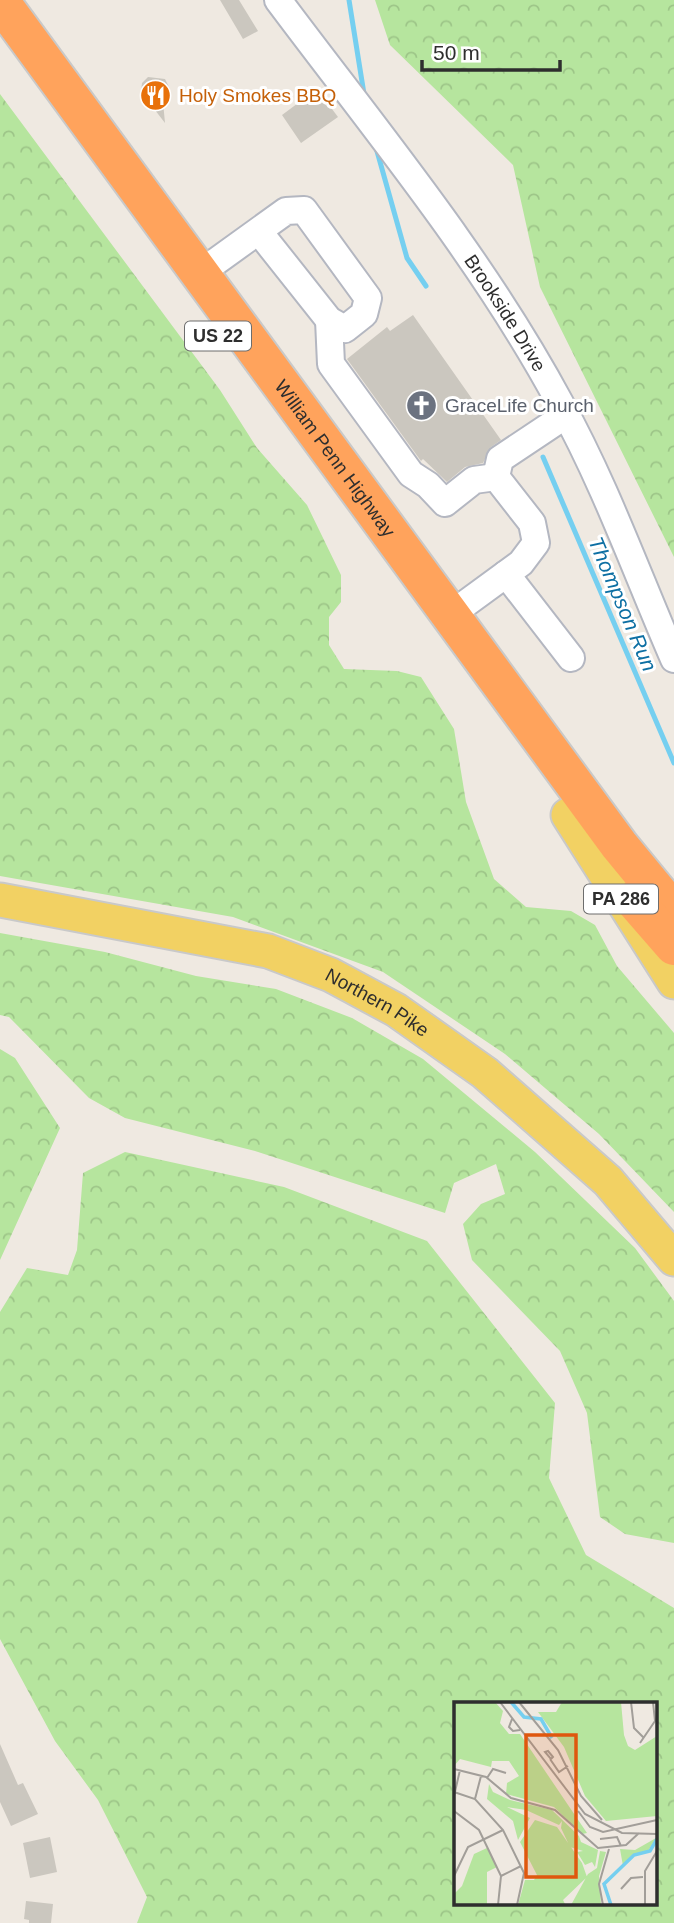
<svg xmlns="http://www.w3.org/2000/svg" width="674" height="1923" font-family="Helvetica,sans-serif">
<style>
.forest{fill:url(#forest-crowns);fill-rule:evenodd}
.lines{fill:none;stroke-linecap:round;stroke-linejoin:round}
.stream{stroke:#75cff0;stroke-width:5}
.building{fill:#cbc7bf}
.minor-casing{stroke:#b4b7c1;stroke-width:30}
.major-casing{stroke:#c9c9c9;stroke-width:37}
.highway-casing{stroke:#c9c9c9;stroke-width:42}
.minor{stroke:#fff;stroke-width:26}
.major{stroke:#f2d163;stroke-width:33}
.highway{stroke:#ffa35c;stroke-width:38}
.labels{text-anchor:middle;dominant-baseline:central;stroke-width:6;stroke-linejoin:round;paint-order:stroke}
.shield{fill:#fff;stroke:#6d6d6d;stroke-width:2}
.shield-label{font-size:18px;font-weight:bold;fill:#2e2e2e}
.food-label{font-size:19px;fill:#c56008;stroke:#fff;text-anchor:start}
.street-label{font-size:19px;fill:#2e2e2e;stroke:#fff}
.worship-label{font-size:19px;fill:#5b616d;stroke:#fff;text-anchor:start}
.water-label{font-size:21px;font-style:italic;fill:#0d6fa3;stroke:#fff}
.inset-river{fill:none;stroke:#75cff0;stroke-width:3.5}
.inset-road{fill:none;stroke:#a29e99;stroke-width:2}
.view{fill:#df570e;fill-opacity:0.15;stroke:#df570e;stroke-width:3.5}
.inset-edge{fill:none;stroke:#2e2e2e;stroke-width:3.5}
</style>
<defs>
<pattern id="forest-crowns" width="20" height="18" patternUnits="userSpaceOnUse" patternTransform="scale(1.75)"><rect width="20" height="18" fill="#b6e59e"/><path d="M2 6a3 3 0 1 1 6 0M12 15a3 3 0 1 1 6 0" fill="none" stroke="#9dc588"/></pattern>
</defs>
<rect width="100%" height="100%" fill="#efe9e1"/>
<!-- forest -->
<path class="forest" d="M375 0H674V557L540 287 513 165 390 45Z
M0 94 220 390 257 448 307 505 341 575V602L329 617V645L344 669 397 671 421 677 454 729 466 802 494 879 526 907 571 911 595 925 617 966 674 1033V1212L599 1134 505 1054 383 972 233 917 0 876Z
M0 933 105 952 196 976 276 989 352 1018 423 1059 535 1152 635 1248 674 1301V1543L625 1534 600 1517 587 1413 560 1351 472 1260 463 1224 481 1204 505 1194 496 1164 454 1183 445 1213 255 1151 125 1118 89 1098 9 1017 0 1015Z
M0 1049 15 1058 60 1128 0 1260Z
M125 1152 284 1187 427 1241 555 1403 549 1478 586 1555 674 1608V1923H137L147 1897 98 1800 55 1741 0 1639V1312L27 1268 68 1275 77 1250 83 1173ZM455 1704H655V1904H455Z"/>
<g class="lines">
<!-- stream -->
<path class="stream" d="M349 0 364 94
M375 144 407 258 426 286
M543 457 674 763"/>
</g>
<!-- building -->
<path class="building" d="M220 0H239L258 31 243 39Z
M148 77 165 79 170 89 167 101 163 102 165 123 141 92 142 83Z
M317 89 338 117 301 143 282 115Z
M413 315 501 440 491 447 483 463 465 467 447 482 423 459 421 461 347 359 387 327 390 331Z
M0 1744 18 1785 23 1783 38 1814 11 1826 0 1802Z
M50 1837 57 1872 30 1878 23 1843Z
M26 1901 53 1904 51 1923H29V1920L24 1919Z"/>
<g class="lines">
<defs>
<g id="minor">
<path id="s1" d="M278 0C376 131 482 258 560 403 605 484 637 574 674 659"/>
<path d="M200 273 286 211 304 210 368 298 364 314 345 329 329 320 260 233"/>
<path d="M329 320 331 364 411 474 428 485 445 503 474 480 496 477"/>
<path d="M496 477 500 459 566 415"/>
<path d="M506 574 571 658"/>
<path d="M450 615 521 563 536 543 532 523 496 477"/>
</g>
<g id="major">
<path d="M568 815 674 982"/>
<path id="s2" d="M0 900 268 951 331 975 396 1010 485 1073 608 1181 674 1259"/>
</g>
<g id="highway">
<path id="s3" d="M0 1 619 845 674 912"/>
<path d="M634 900 674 946"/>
</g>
</defs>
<!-- minor casing -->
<use href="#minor" class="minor-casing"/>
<!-- major casing -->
<use href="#major" class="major-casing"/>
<!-- highway casing -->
<use href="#highway" class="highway-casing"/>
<!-- minor -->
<use href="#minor" class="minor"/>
<!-- major -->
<use href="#major" class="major"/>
<!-- highway -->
<use href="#highway" class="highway"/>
</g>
<!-- icons -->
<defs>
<symbol id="restaurant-disc" viewBox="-11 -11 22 22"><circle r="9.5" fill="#e8710a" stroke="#fff"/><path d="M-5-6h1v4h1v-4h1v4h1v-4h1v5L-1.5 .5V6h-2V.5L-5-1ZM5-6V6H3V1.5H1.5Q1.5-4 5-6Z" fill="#fff"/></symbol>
<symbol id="church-disc" viewBox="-11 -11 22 22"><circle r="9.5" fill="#6b7280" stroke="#fff"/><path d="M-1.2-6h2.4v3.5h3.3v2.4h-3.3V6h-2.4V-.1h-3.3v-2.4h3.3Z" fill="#fff"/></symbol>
</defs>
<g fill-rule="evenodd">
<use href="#restaurant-disc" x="138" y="78" width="35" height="35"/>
<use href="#church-disc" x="404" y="388" width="35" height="35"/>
</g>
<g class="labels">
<!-- shield labels -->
<g class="shield">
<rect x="185" y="321.5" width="66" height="29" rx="5"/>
<rect x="584" y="884.5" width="74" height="29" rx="5"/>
</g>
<g class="shield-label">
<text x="218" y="336">US 22</text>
<text x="621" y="899">PA 286</text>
</g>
<!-- food labels -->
<g class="food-label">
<text x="179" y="95">Holy Smokes BBQ</text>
</g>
<!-- street labels -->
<g class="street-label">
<text stroke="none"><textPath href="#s1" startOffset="387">Brookside Drive</textPath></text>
<text stroke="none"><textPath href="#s3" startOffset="567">William Penn Highway</textPath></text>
<text stroke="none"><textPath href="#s2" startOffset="394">Northern Pike</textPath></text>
</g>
<!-- worship labels -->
<g class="worship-label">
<text x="445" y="405">GraceLife Church</text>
</g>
<!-- water labels -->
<g class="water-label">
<text transform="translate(623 604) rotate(67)">Thompson Run</text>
</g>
</g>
<!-- overview -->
<g transform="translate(454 1702)">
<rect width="203" height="203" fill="#efe9e1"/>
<path d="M0 0H41L49 9 46 21 55 32H66L133 131 128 132 100 105 52 92 53 81 65 74 55 59H38L37 65 6 57 0 64ZM108 0H167L170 33 174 44 181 48 203 34V114L152 119 131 94 110 45 84 10H102ZM35 82 39 90 56 98 98 108 125 134 127 140 144 148 141 165 138 160 131 163 123 150 129 149 116 145 107 126 108 119 105 123 72 108 53 105 76 116 64 138 59 119 33 97ZM81 118 103 125 128 161 133 175 109 198 111 202 64 203 71 178H80L83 173 66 140ZM202 136 194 149 178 153 169 164 166 147 181 148ZM33 146 43 165 33 170V203H0V192L8 184 20 152ZM146 149 152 150 145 174 147 203H117L134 172 143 166Z" fill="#b6e59e"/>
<path class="inset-river" d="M57 0 70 15 87 17 98 36M157 203 150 182 180 153 196 149 203 137"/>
<path class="inset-road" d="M46 0 131 112 168 131 203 132M65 0 104 48 127 94 148 118M177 0 180 26 189 35M58 17 55 25 59 29 66 28M186 41 201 19 199 0M94 49 99 55 97 57 91 50ZM96 57 105 70 114 64M0 67 32 75 57 96 101 108 144 146 172 143 185 131M33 76 39 67 52 71M0 90 21 97 49 128 70 171 63 203M0 94 6 68M21 97 27 74M0 109 25 128 47 174 44 203M124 109 136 125 149 130 203 118M146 137 163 135 167 144M0 174 14 145 49 128M47 174 67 164M167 187 177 176 189 175M149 203 145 182 155 147M191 203V169L203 149"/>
<path class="view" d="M72 33H122V175H72Z"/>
<rect width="203" height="203" class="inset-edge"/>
</g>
<!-- scale -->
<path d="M422 60v10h138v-10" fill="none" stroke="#2e2e2e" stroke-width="3.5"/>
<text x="433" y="60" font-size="21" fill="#2e2e2e" stroke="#ffffff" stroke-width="5" paint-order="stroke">50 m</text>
</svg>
